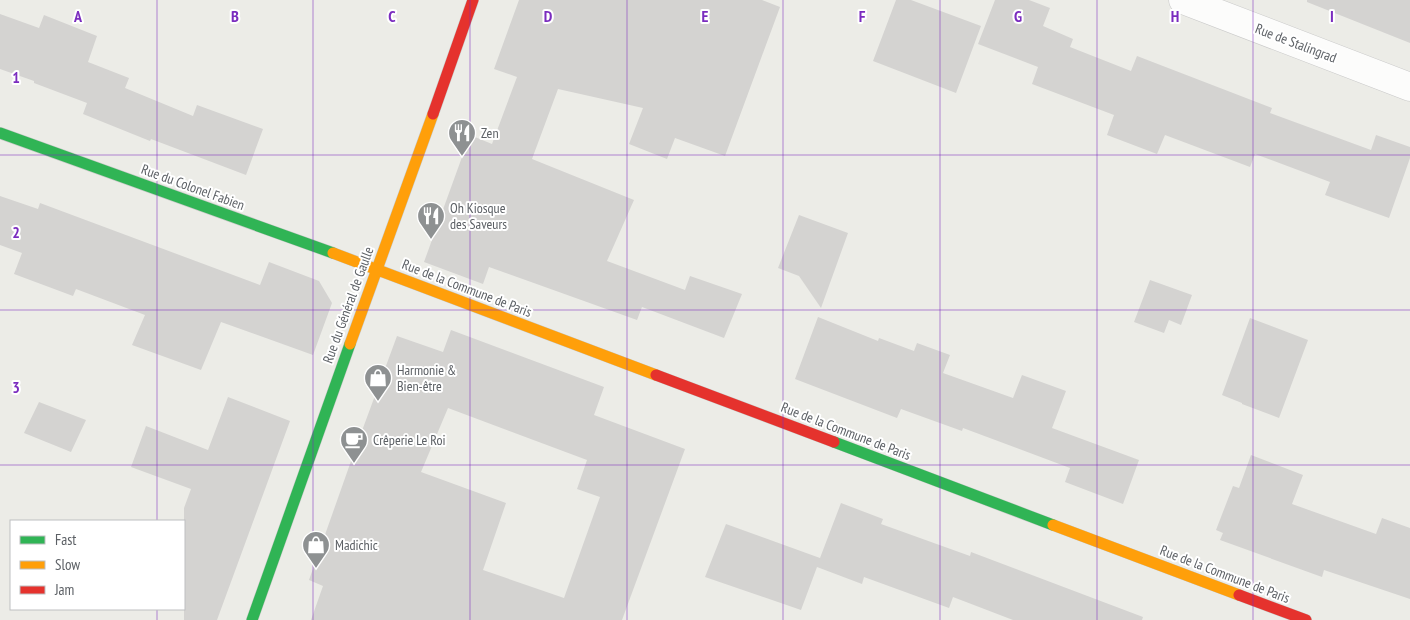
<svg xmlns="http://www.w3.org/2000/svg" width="1410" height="620" font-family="'PT Sans Narrow',sans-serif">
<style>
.building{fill:#d4d3d1;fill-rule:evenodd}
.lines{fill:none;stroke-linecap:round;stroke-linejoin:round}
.street-casing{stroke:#c9c9c9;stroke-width:29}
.fast-casing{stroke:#c7c9c7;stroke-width:12}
.slow-casing{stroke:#c7c9c7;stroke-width:12}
.jam-casing{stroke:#c7c9c7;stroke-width:12}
.street{stroke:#fcfcfb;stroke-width:28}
.fast{stroke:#30b455;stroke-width:11}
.slow{stroke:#ff9f0a;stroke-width:11}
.jam{stroke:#e5322d;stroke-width:11}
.grid{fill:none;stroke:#7b2cbf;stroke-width:1;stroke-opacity:0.55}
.labels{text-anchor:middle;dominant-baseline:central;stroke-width:4;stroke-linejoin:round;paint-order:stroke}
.street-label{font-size:14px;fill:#5c6065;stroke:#fff}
.poi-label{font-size:14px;fill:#5c6065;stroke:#fff;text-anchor:start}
.grid-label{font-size:16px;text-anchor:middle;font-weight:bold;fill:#7b2cbf;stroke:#fff;stroke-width:4;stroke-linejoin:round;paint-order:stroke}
</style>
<rect width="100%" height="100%" fill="#ecece7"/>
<!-- building -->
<path class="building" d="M519 0H762L780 7 725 156 675 138 667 159 629 144 643 108 558 89 532 159 634 200 607 261 685 290 690 276 742 294 724 338 642 307 637 320 489 267 483 284 424 262 470 135 492 144 517 77 494 69Z
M896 0H911L981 26 956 93 873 61Z
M995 0H1029L1050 8 1043 26 1073 39 1070 47 1131 71 1137 56 1272 108 1270 113 1371 150 1376 135 1410 147V158L1389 218 1325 195 1330 182 1255 154 1250 167 1165 135 1157 154 1107 135 1114 115 1032 84 1038 67 978 44Z
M1307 0H1410V43L1307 2Z
M0 14 39 28 44 15 97 36 88 62 129 78 125 88 193 116 197 105 263 129 246 175 151 139 150 141 83 114 87 103 34 83V81L0 69Z
M0 196 38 209 40 203 260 285 269 262 319 281 332 303 313 355 221 322 201 370 132 345 145 315 76 289 73 296 14 274 22 253 0 245Z
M799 215 848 233 821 308 799 276 778 268Z
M1150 280 1192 295 1181 325 1169 320 1164 333 1134 322Z
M818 317 878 341 879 338 914 351 917 343 950 355 943 373 1013 398 1022 375 1066 391 1052 428 1139 460 1123 504 1065 482 1070 468 963 428 962 431 901 409 897 418 795 379Z
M1250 318 1308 340 1279 418 1242 404V403L1222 395Z
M451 330 604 387 594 415 685 449 622 620H311L323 586 309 580 356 447 397 336 443 352ZM448 408 587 460 577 489 600 497 564 598 483 570 506 503 421 472Z
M228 397 290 421 217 620H184V508L191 489 131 467 146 426 208 450Z
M39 402 86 420 71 452 24 433Z
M1251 455 1303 475 1292 504 1376 534 1382 518 1410 528V599L1324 570 1322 577 1220 540 1223 533 1216 530 1233 486 1239 488Z
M841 503 883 519 881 524 970 556 971 552 1143 617 1142 620H1013L953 597 949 608 864 577 862 584 817 567 801 610 705 577 726 524 820 558Z"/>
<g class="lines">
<defs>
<path id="street" d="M1183 0 1410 87"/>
<path id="fast" d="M0 133 333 253
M834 442 1053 525
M252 620 350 344"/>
<path id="slow" d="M333 253 656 375
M350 344 433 114
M1053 525 1239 595"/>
<path id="jam" d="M433 114 473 0
M656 375 834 442
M1239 595 1306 620"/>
</defs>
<!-- street casing -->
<use href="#street" class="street-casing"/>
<!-- fast casing -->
<use href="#fast" class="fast-casing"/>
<!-- slow casing -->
<use href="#slow" class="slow-casing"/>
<!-- jam casing -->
<use href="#jam" class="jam-casing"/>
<!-- street -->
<use href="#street" class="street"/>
<!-- fast -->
<use href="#fast" class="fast"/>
<!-- slow -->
<use href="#slow" class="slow"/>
<!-- jam -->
<use href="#jam" class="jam"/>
</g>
<!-- grid -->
<path class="grid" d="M157 0V521M313 0V620M470 0V620M627 0V620M783 0V620M940 0V620M1097 0V620M1253 0V620M0 155H1410M0 310H1410M0 465H1410M157 609V620"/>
<!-- icons -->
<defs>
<symbol id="restaurant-pin" viewBox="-11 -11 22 30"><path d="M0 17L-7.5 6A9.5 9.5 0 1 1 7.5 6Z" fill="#8e9192" stroke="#fff"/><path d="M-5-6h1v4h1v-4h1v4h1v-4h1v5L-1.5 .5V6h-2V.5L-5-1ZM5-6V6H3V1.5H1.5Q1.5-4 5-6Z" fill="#fff"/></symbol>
<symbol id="shop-pin" viewBox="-11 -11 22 30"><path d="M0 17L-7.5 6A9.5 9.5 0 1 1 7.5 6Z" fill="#8e9192" stroke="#fff"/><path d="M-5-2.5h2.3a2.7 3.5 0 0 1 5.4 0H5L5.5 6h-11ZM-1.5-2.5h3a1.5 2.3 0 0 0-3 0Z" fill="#fff"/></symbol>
<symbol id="cafe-pin" viewBox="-11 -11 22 30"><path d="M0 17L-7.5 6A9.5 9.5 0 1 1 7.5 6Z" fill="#8e9192" stroke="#fff"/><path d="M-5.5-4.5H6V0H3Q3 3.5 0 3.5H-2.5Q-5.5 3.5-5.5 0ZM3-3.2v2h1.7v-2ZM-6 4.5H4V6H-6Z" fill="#fff"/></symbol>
</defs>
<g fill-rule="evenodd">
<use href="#restaurant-pin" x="446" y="117" width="32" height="43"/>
<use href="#restaurant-pin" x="415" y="200" width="32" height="43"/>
<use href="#shop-pin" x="362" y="362" width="32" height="43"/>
<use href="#cafe-pin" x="338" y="424" width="32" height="43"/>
<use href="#shop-pin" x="300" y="529" width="32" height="43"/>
</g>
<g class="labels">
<!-- street labels -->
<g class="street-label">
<text transform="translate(1296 43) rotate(21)">Rue de Stalingrad</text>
<text transform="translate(193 187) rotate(20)">Rue du Colonel Fabien</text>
<text transform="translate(467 288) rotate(21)">Rue de la Commune de Paris</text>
<text transform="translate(348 305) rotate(-70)">Rue du Général de Gaulle</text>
<text transform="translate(846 431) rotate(21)">Rue de la Commune de Paris</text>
<text transform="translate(1225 574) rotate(21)">Rue de la Commune de Paris</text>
</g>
<!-- poi labels -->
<g class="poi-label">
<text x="481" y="133">Zen</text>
<text x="450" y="208">Oh Kiosque<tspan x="450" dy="16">des Saveurs</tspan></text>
<text x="397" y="370">Harmonie &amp;<tspan x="397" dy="16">Bien-être</tspan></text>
<text x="373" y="440">Crêperie Le Roi</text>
<text x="335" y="545">Madichic</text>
</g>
</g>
<g class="grid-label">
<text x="78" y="22">A</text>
<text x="235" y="22">B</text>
<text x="392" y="22">C</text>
<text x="548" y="22">D</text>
<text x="705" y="22">E</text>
<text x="862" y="22">F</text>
<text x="1018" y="22">G</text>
<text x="1175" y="22">H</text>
<text x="1332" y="22">I</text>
<text x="16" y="83">1</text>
<text x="16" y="238">2</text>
<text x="16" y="393">3</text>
</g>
<!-- legend -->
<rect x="10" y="520" width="175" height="90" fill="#ffffff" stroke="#bebfc1"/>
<rect x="20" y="536" width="25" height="8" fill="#30b455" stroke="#bebfc1"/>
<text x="55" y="545" font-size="15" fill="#5c6065">Fast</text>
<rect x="20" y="561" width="25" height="8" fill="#ff9f0a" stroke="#bebfc1"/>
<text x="55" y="570" font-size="15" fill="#5c6065">Slow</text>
<rect x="20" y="586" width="25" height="8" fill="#e5322d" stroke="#bebfc1"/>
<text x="55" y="595" font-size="15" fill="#5c6065">Jam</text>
</svg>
